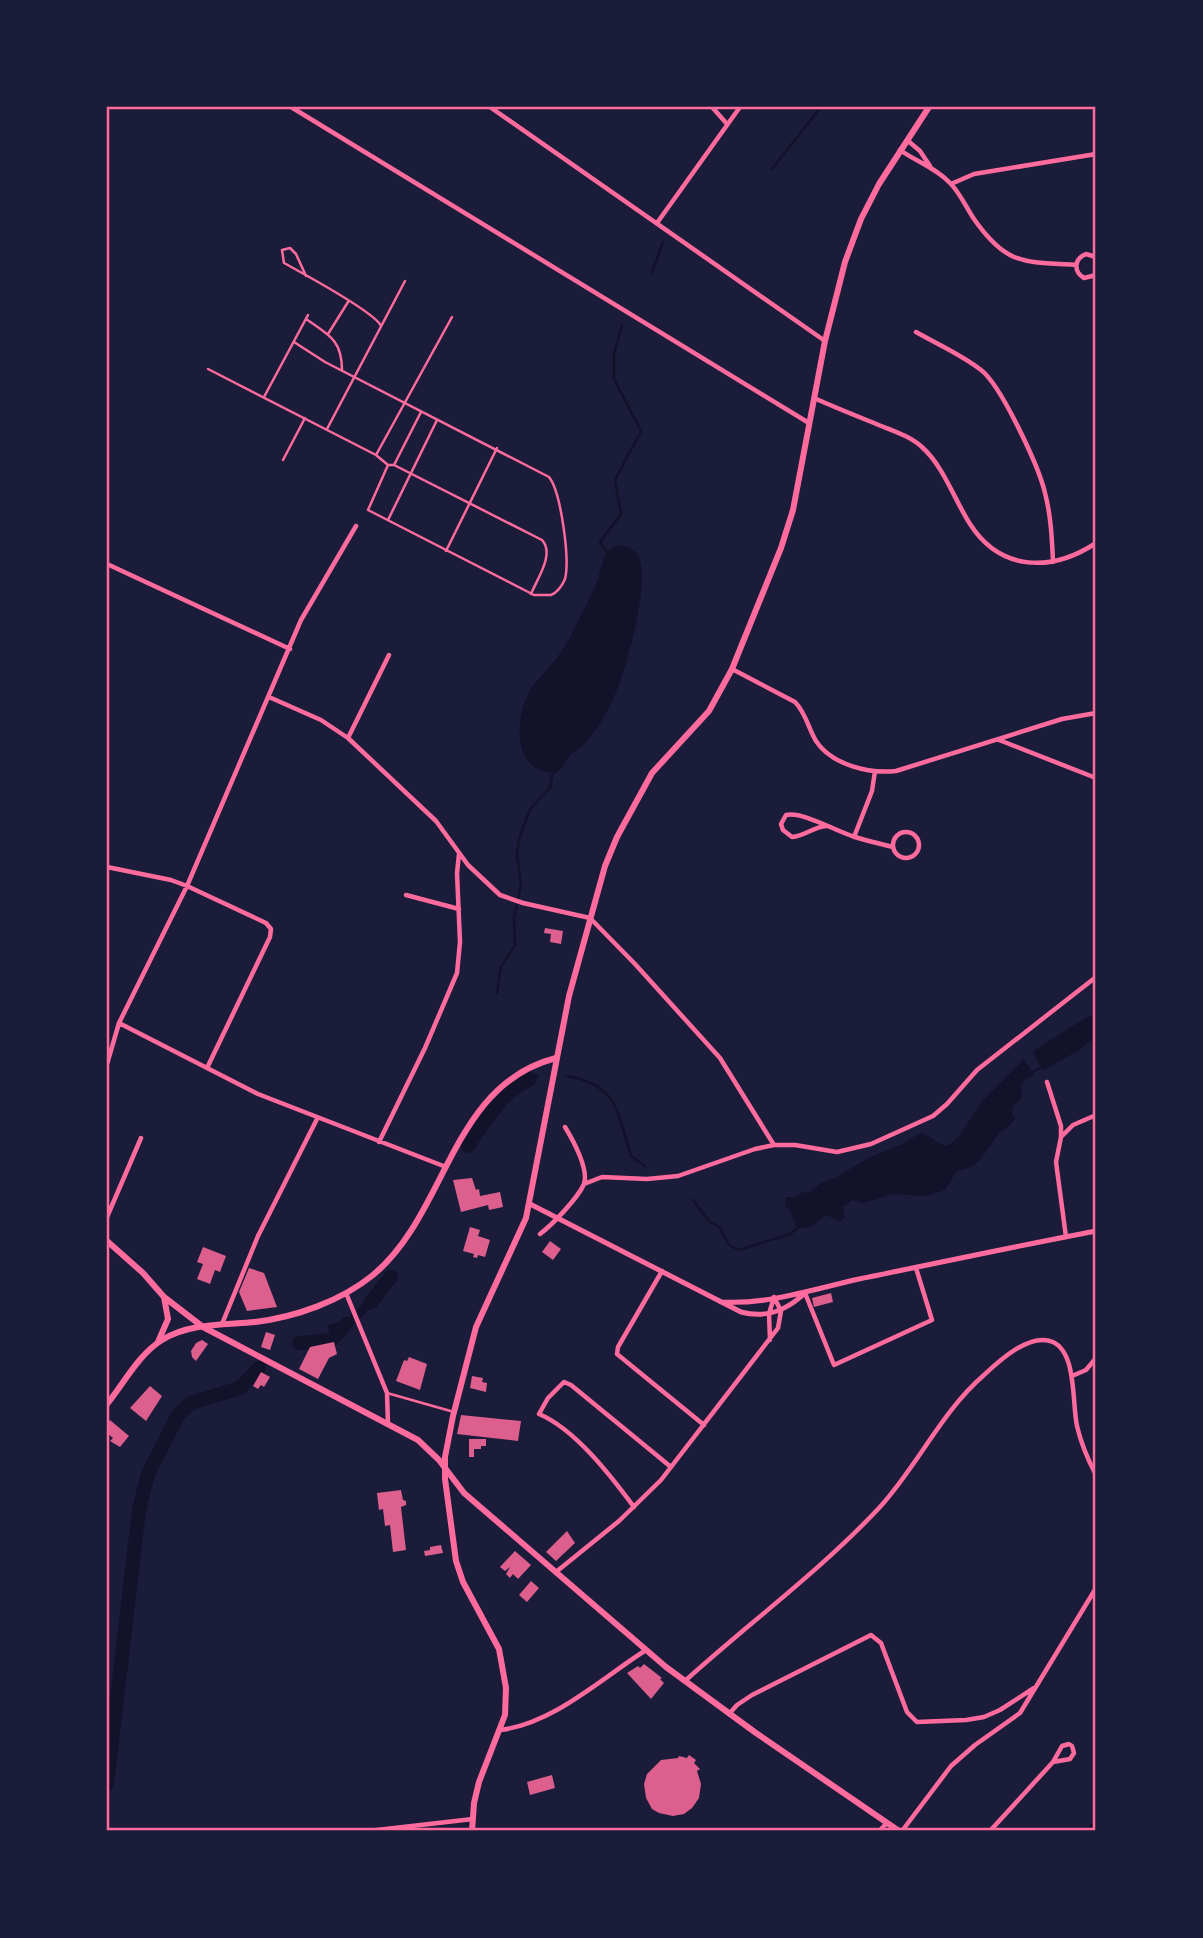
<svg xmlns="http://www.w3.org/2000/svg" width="1203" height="1938" font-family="Roboto,sans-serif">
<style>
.water{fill:#12122b}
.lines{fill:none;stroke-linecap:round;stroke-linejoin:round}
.stream{stroke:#12122b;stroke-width:2.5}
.river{stroke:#12122b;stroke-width:14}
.building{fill:#dd5f8e}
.service{stroke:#ff6b9d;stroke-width:2.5}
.minor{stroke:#ff6b9d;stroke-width:4.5}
.tertiary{stroke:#ff6b9d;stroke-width:5}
.secondary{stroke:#ff6b9d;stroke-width:6}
.neatline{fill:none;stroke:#ff6b9d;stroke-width:2.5}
</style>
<rect width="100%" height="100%" fill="#1b1b3a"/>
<!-- water -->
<path class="water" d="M620 545C626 546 634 549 638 555 652 581 624 679 610 706 603 719 594 734 583 745 579 749 574 751 570 755 564 763 563 771 553 774 547 772 538 770 533 766 513 749 518 711 530 690 536 681 544 674 551 665 563 651 572 635 579 619 585 607 591 596 596 584 603 569 600 550 620 545Z
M1096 1015V1036L1078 1051 1043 1070 1033 1053 1036 1049 1089 1016Z
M1024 1059 1034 1075 1024 1080 1021 1087 1022 1098 1013 1106 1012 1113 1015 1118 1011 1124 999 1133 980 1160 973 1166 956 1172 945 1190 926 1196 893 1194 864 1203 852 1200 843 1207 845 1217 840 1221 826 1215 810 1227 797 1228 789 1208 785 1206 786 1197H796L803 1192 810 1193 821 1183 833 1179 870 1157 903 1144 920 1133C932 1135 936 1145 948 1146L960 1135 982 1101Z
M382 1289C374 1307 368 1311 354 1324 347 1332 343 1337 333 1342L327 1325 340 1322 342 1317H349L371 1296Z"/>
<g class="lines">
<!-- stream -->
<path class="stream" d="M772 169 821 107
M652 272 663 242
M608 553 600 542 621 514 615 480 641 431 614 379V354L622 325
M497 993 501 967 515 945 514 918 521 885 517 855 519 839 530 809 550 788 553 771
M1029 1074 1042 1067
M566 1076C619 1084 617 1113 631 1156L645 1166
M529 1077 530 1079 537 1076
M693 1200 709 1221 720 1228 729 1245 739 1250 790 1234 800 1226
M1087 1831 1096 1820"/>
<!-- river -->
<path class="river" d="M468 1146C486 1120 501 1092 530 1079
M370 1303 391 1277
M299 1343 331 1340 344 1327
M107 1784 139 1510 148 1474 178 1415 191 1403 240 1388 259 1368"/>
</g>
<!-- building -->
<path class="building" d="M545 928 563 931 561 944 550 942 551 934 544 933Z
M472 1178 476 1190 479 1189 480 1196 500 1192 503 1207 489 1210 488 1205 461 1212 453 1180Z
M470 1227 480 1230 478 1236 490 1240 485 1257 478 1255 477 1258 473 1257 474 1254 463 1251Z
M550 1241 561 1249 553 1260 542 1252Z
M203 1247 226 1256 220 1272 215 1270 210 1284 197 1279 203 1264 197 1262Z
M249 1268 264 1273 277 1307 247 1311 239 1292Z
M831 1293 833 1302 814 1307 812 1298Z
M266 1332 275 1335 270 1350 261 1347Z
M202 1340 208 1344 196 1361 192 1357 191 1351 196 1343Z
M334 1342 337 1354 329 1358 318 1379 299 1369 310 1347Z
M409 1357 427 1364 420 1390 396 1381 404 1360 407 1361Z
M261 1372 270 1377 264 1387 261 1385 258 1389 253 1386Z
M472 1376 483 1378 482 1382 487 1383 486 1392 470 1388Z
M150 1386 162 1396 146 1421 130 1408Z
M461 1415 521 1421 518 1441 457 1434Z
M110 1420 129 1436 120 1447 110 1441 113 1438 107 1433V1425Z
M469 1439H486V1446H481V1449H474V1457H469Z
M401 1490 403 1500 406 1501V1505L401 1507 406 1550 393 1552 390 1525 385 1526 383 1509 379 1510 377 1493Z
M567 1531 575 1543 556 1561 546 1552Z
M441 1545 443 1553 425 1556 424 1551 430 1550V1547Z
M515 1551 531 1565 518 1579 513 1574 510 1578 506 1574 510 1567 505 1571 500 1567Z
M531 1581 539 1588 527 1602 519 1595Z
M644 1664 662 1678 660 1679 664 1683 651 1699 627 1673 638 1666 640 1668Z
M689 1755 696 1760 694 1763 700 1769 697 1771 701 1784 699 1798 692 1808 684 1814 673 1816 659 1813 652 1809 646 1798 644 1784 647 1774 661 1760 678 1758 679 1756 687 1758Z
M552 1775 555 1788 530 1795 527 1782Z"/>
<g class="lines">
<!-- service -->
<path class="service" d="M306 276 296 254 290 248 282 250 284 263C302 273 375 312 381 326
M306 319C329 335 342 340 342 370
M328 334 348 302
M294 342 325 362 549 477C561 492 570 559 565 579 562 586 558 592 551 595H534L368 510 388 465
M208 369 376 455 388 465H394L542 540C555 554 537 579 531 594
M264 397 308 315
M327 429 405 281
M376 455 452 317
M283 460 305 418
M394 465 421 412
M388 520 437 420
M446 551 497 448
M387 1393 454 1412"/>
<!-- minor -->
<path class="minor" d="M291 107 809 423
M490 107 825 341
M712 107 727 124
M907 140 920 151 930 166
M900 150C917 162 936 168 950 183 960 193 966 207 974 219 1006 265 1023 262 1076 265
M951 184 974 174 1096 154
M657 223 740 107
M1096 257 1086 254C1074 259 1073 271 1084 278L1096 275
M916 332C937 344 962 355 981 370 1001 385 1039 467 1045 493 1051 516 1052 539 1053 562
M814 398C834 407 854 415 874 423 890 430 909 435 922 447 944 467 954 499 970 524 1001 572 1052 572 1096 543
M107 564 290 649
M732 669 795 702C806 713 808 728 816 741 832 765 869 774 896 771L1062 719 1096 713
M269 697 321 720 348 738 436 821 468 865 500 895 523 903 590 918 635 964 720 1058 774 1145
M348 738 389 655
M999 740 1096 778
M826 826C813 827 805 836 792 837L783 830 781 824 786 815C803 811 837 832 855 837 868 841 881 844 893 847
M893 845a13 13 0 1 1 26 0a13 13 0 1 1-26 0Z
M854 837 872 791 875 771
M107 867 171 880 187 886 266 923 271 929 270 937 207 1068
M406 895 459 909
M119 1023 258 1094 446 1167
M107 1064 119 1023 187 886 301 620 356 526
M1047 1082 1061 1126V1137L1056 1162 1066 1237
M1062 1136 1073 1125 1096 1115
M379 1142 425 1048 457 973 460 942 457 873 459 854
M584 1184 602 1177 647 1179 678 1176 755 1149 774 1145H795L837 1152 871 1144 933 1116 947 1104 977 1070 1096 977
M107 1217 141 1138
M540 1234C552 1225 578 1198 584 1184 589 1169 573 1140 565 1127
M662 1271 618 1347 617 1354 704 1425
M346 1293 387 1393 388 1424
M805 1293 834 1365 932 1320 916 1268
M222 1324 258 1236 317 1119
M770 1340 769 1314 774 1297
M1072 1376 1086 1370 1096 1358
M634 1507C611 1476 575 1429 539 1414L548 1398 564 1382 571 1385 671 1467
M556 1572 619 1521 661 1480 778 1328 781 1311 774 1297
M685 1681C749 1623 820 1571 879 1508 917 1467 941 1412 984 1375 999 1361 1030 1332 1053 1342 1077 1353 1072 1404 1077 1426 1081 1443 1088 1460 1096 1475
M729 1714 737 1705 752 1695 871 1635 881 1643 907 1712 917 1722 966 1720 984 1717 1000 1710 1034 1688
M500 1730C553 1724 602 1678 646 1650
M368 1831 473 1819
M879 1831 887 1823
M902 1831 951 1766 975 1745 1020 1713 1096 1588
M990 1831 1053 1762 1062 1746 1069 1744 1072 1746 1074 1753 1070 1759 1053 1762"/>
<!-- tertiary -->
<path class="tertiary" d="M530 1204 741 1312C767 1319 787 1310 805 1293
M721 1302C768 1305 814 1289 859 1279 938 1263 1017 1246 1096 1231"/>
<!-- secondary -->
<path class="secondary" d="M107 1241 143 1273 164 1297 203 1327 418 1440 439 1460 464 1493 666 1667 756 1733 899 1831
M158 1342 168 1319 164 1297
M107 1404C124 1383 139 1354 162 1340 189 1323 225 1325 255 1322 296 1317 341 1301 373 1275 448 1213 450 1085 556 1058
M472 1831 474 1803 479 1782 505 1715 506 1688 499 1649 463 1582 456 1561 445 1479V1457L453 1416 476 1327 526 1218 569 996 605 866 617 837 652 773 709 711 732 669 781 548 793 510 825 341 845 262 861 219 879 184 929 107"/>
</g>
<!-- border -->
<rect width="1203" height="1938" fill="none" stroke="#1b1b3a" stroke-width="217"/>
<rect x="108" y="108" width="986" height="1721" class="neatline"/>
</svg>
